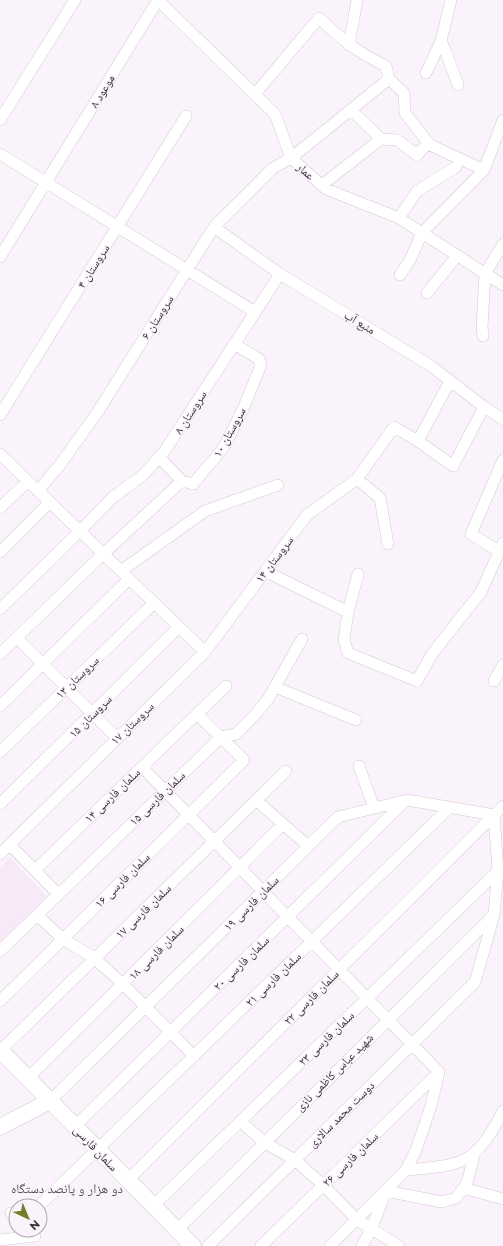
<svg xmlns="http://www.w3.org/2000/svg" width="503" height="1246" font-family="Montserrat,'Noto Naskh Arabic',sans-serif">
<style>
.built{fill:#f7e9f8}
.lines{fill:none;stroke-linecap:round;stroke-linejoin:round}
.street-casing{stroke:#d2cad2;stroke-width:12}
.secondary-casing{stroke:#d2cad2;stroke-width:17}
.street{stroke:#fff;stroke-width:11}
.secondary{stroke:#fff;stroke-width:16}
.labels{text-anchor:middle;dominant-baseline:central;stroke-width:3;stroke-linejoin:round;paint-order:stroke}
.street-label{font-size:12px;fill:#383538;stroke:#fbf3fb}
.neighbourhood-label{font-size:13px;fill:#585259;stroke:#fbf3fb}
</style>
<rect width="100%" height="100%" fill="#fbf3fb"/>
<!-- built -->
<path class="built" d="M10 857 47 897 0 942V868Z"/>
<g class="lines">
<defs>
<path id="street" d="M158 0 275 114 291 158 326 189 399 218 503 285
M441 41 445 50 458 85
M349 45 357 0
M426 73 441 41 451 0
M255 94 319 18C343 40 356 52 386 66L389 79 404 93 405 113 430 145 484 170
M351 110 381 139 397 140 417 155 428 143
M0 120 75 0
M0 154 255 312
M322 185 381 139
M399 218 417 191 456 167
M214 227 280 274 431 366 484 407 503 419
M0 257 158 0
M400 275 410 260 422 233 484 170 503 120
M427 293 457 256
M483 336 482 327 485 274 503 244
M0 415 186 116
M418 441 450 381
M0 454 205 652
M159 457 182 481
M357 479 380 498 388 544
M38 491 59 466 97 413 214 227 273 168 291 158 389 79
M0 508 28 481
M0 552 50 502
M500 552 471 534 503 460
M121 571 205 511 278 485
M265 571 348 612 358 574
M0 609 80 531 112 498 143 475 164 452 280 274
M348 612 344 640 348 653 417 681 432 654 481 592 503 543
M17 638 117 738
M0 654 103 554 182 481 193 484 224 447 243 409 261 365 259 359 234 344
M494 681 503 665
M275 687 356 720
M0 706 129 579
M0 752 154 603
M359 766 374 808
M142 767 439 1072
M256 800 308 846
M0 804 179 627
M10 845 58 894
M0 854 205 652 307 515 357 479 394 427 418 441 453 466 484 407
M35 870 226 686
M37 915 63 939 94 958 123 984 194 1056
M0 951 221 737 236 734 254 716 268 699 302 639
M0 1001 244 760 197 714
M0 1051 286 771
M28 1078 283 824
M50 1101 338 817 407 800 494 815
M240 1121 264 1142 295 1160 323 1185 357 1220 399 1246
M75 1126 405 801
M406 1170C464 1165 475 1165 503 1111
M128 1180 503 806
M463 1188 503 1199
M39 1206 449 808
M153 1206 498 871
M11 1213 16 1212
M177 1230 493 916
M0 1240 35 1236
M208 1246 475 982 494 915 498 871 494 815
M261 1246 439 1072
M330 1246 406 1170 416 1150 431 1106 439 1072
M362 1246 371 1230 386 1191 442 1202 456 1198 467 1183 474 1155"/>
<path id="secondary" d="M0 1050 193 1246
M0 1127 50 1101"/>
</defs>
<!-- street casing -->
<use href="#street" class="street-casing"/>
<!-- secondary casing -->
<use href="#secondary" class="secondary-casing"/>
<!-- street -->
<use href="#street" class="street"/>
<!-- secondary -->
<use href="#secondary" class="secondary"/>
</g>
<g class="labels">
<!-- street labels -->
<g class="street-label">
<text transform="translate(102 91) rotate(-59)">موعود ۸</text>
<text transform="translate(306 171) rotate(42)">عمار</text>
<text transform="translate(93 266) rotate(-58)">سروستان ۴</text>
<text transform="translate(157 317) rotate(-58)">سروستان ۶</text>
<text transform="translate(360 322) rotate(31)">منبع آب</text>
<text transform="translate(190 412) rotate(-57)">سروستان ۸</text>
<text transform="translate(229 432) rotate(-61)">سروستان ۱۰</text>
<text transform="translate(274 559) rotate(-53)">سروستان ۱۴</text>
<text transform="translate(77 677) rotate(-44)">سروستان ۱۳</text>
<text transform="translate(90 716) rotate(-45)">سروستان ۱۵</text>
<text transform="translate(132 723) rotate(-44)">سروستان ۱۷</text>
<text transform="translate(112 795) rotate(-44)">سلمان فارسی ۱۴</text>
<text transform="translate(157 798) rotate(-44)">سلمان فارسی ۱۵</text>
<text transform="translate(122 880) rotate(-45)">سلمان فارسی ۱۶</text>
<text transform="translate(251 903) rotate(-45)">سلمان فارسی ۱۹</text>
<text transform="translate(143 911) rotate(-44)">سلمان فارسی ۱۷</text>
<text transform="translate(156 952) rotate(-45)">سلمان فارسی ۱۸</text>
<text transform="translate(241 963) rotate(-44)">سلمان فارسی ۲۰</text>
<text transform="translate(273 979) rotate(-44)">سلمان فارسی ۲۱</text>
<text transform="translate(311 997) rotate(-45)">سلمان فارسی ۲۲</text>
<text transform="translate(326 1038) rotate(-44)">سلمان فارسی ۲۳</text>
<text transform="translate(334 1072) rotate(-45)">شهید عباس کاظمی نازی</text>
<text transform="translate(341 1114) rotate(-45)">دوست محمد سالاری</text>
<text transform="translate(96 1148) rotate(46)">سلمان فارسی</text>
<text transform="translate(350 1159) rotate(-44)">سلمان فارسی ۲۶</text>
</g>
<!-- neighbourhood labels -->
<g class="neighbourhood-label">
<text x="67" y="1188">دو هزار و پانصد دستگاه</text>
</g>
</g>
<!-- north arrow -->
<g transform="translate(28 1218) rotate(136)"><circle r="19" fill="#fbf3fb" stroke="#ada7ad"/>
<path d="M0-3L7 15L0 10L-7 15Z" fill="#767d28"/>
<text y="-6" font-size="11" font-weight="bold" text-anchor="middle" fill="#383538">N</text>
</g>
</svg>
